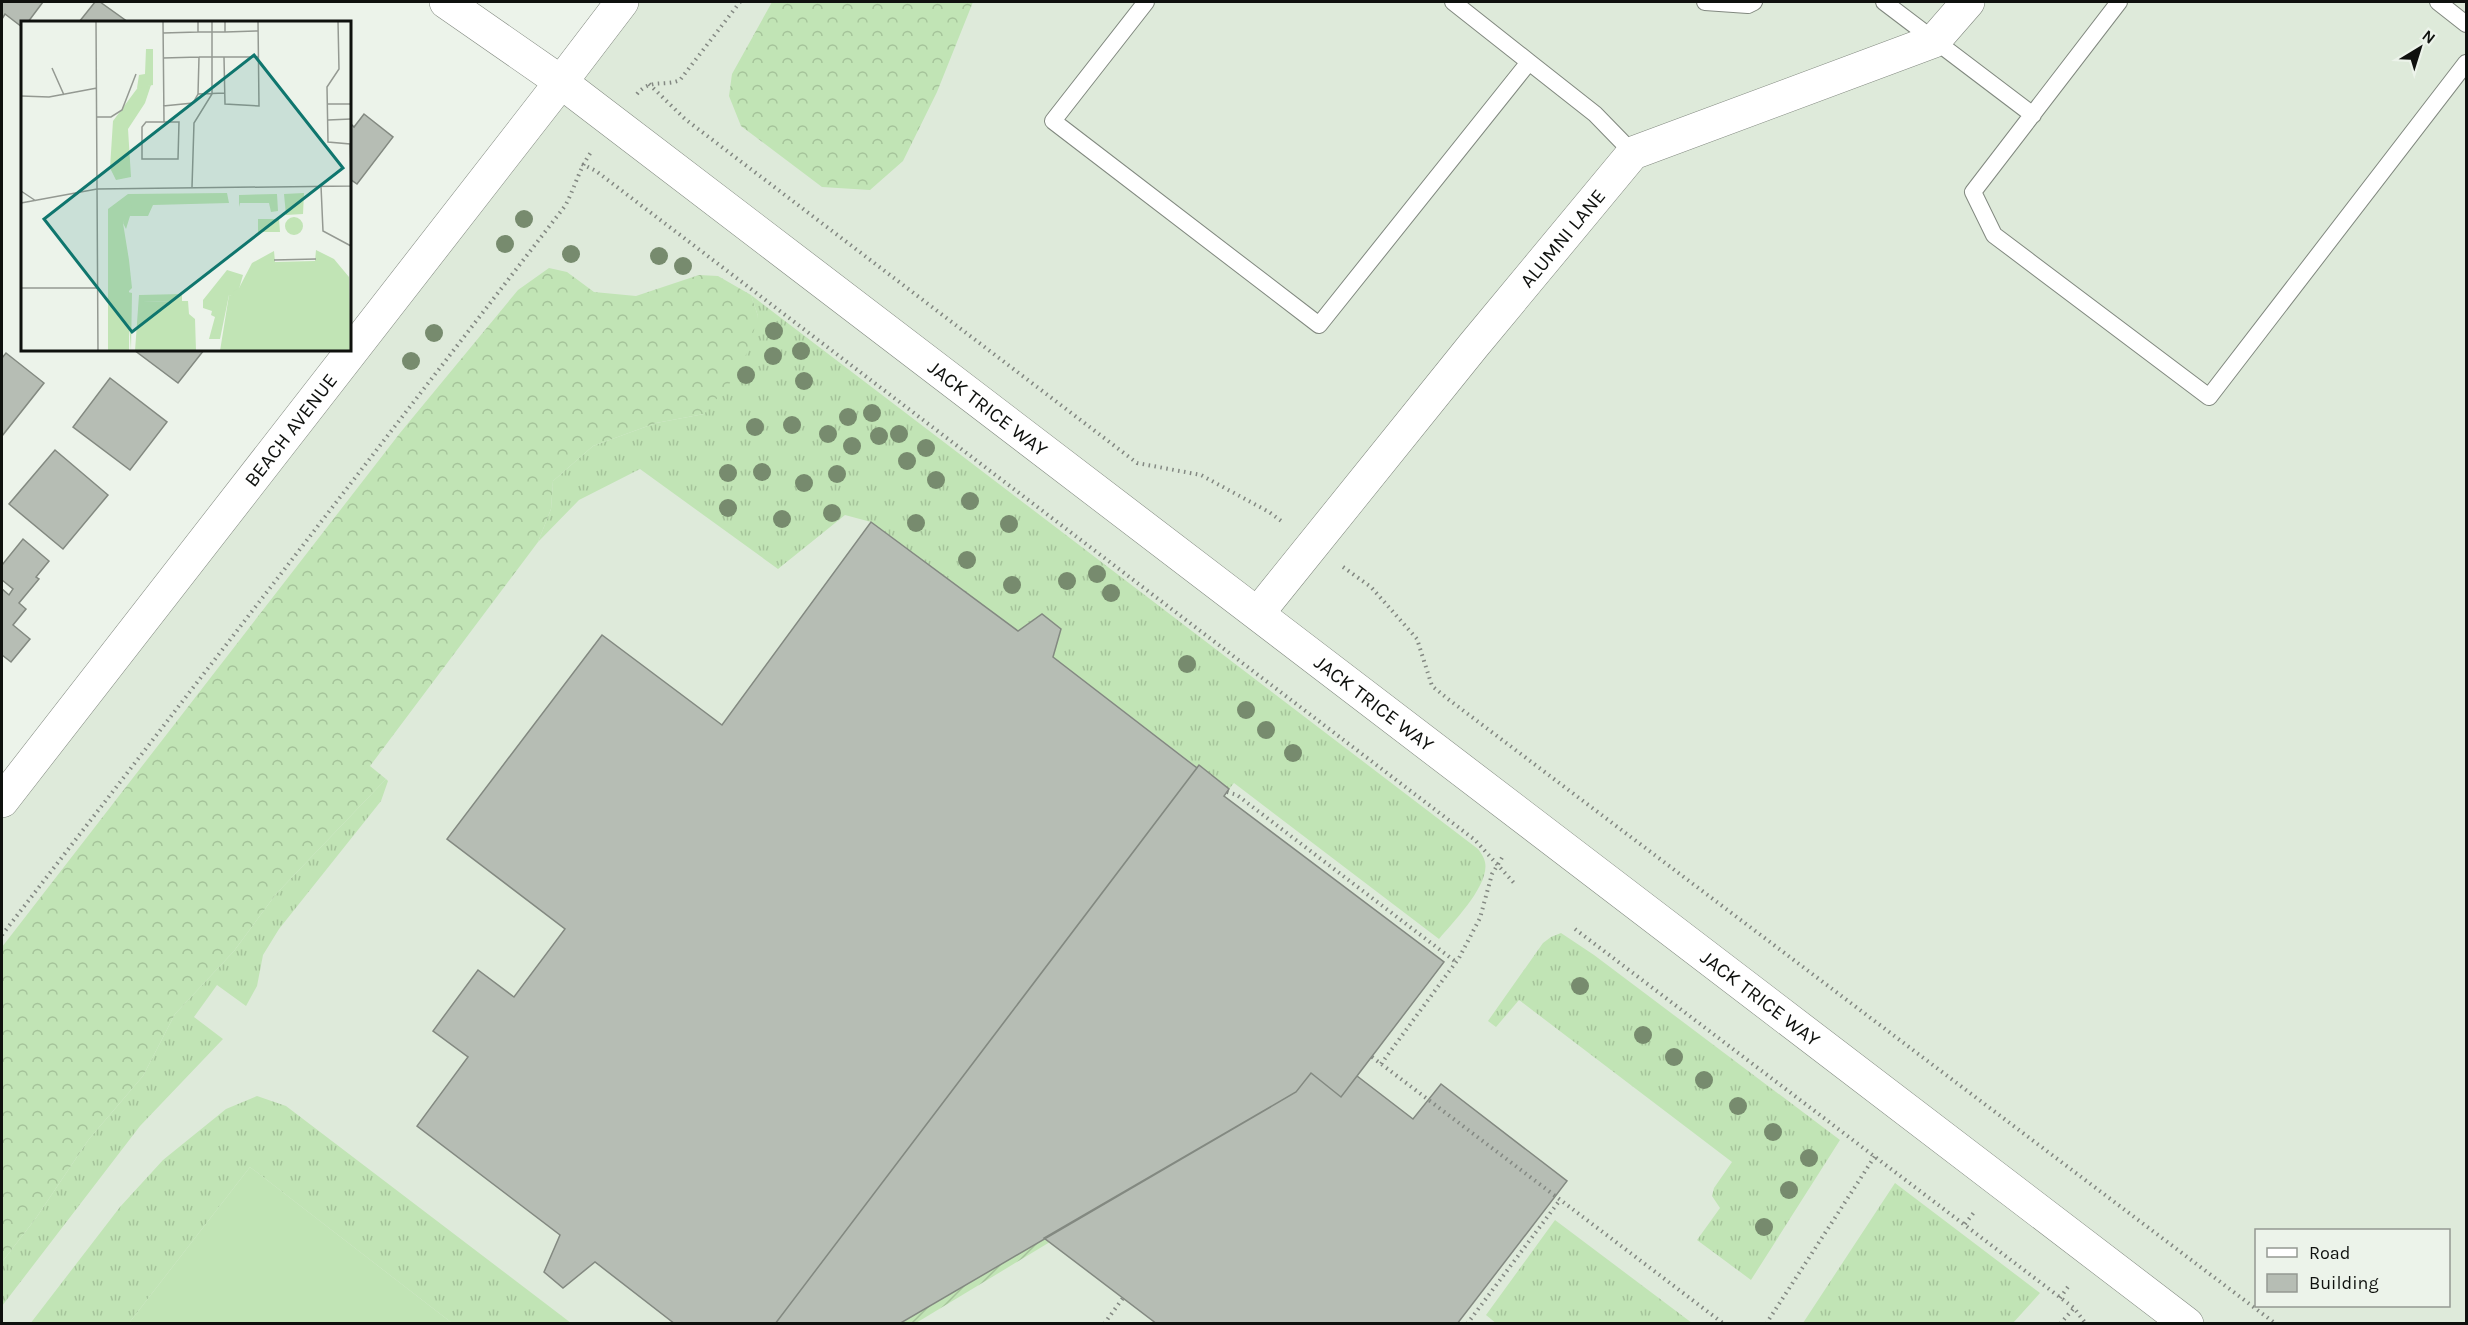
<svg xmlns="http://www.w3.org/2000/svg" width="2468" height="1325" font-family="Karla,sans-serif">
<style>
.built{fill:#deeada;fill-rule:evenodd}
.grass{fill:url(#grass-tufts)}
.forest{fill:url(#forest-crowns)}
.garden{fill:url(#garden-furrows)}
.pitch{fill:#c1e4b5}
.building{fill:#b6bdb4;stroke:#838981;stroke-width:1.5}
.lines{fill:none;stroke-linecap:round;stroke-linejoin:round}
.lane-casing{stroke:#81887f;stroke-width:18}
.street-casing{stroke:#81887f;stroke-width:34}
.secondary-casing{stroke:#81887f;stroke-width:34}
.path{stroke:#838882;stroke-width:4;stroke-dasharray:1.5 4.5;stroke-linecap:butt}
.lane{stroke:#fff;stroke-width:16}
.street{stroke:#fff;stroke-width:33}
.secondary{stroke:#fff;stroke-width:33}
.tree{fill:#778b6e}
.labels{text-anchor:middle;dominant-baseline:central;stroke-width:6;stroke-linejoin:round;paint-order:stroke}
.street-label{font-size:20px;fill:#0f110e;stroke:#ecf3ea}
.inset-road{fill:none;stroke:#949992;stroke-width:1.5}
.view{fill:#0f766e;fill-opacity:0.15;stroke:#0f766e;stroke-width:3}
.inset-edge{fill:none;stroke:#0f110e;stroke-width:3}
</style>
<defs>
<pattern id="grass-tufts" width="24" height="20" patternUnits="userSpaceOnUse" patternTransform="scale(1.5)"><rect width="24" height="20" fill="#c1e4b5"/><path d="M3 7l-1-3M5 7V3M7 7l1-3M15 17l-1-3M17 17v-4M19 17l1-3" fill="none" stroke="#a5c39a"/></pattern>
<pattern id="forest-crowns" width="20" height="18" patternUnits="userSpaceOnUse" patternTransform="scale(1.5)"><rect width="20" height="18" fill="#c1e4b5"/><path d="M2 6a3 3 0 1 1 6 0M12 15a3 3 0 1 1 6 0" fill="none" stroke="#a5c39a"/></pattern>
<pattern id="garden-furrows" width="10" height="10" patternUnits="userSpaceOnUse" patternTransform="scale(1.5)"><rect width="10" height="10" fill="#c1e4b5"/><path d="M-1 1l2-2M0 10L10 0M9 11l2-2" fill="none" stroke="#a5c39a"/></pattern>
</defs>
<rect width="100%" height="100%" fill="#ecf3ea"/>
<!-- built -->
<path class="built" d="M622 2H2466V1323H2V801ZM2256 1230H2448V1306H2256Z"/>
<!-- grass -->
<path class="grass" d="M751 295 1478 849C1481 853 1484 857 1485 862 1490 885 1453 922 1439 939L1234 783 1229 789 1199 765 1197 767 1053 657 1061 629 1042 614 1018 631 871 522 845 515 778 569 640 469 579 500 538 542 551 509 553 481 593 446 656 423 704 414 758 316Z
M386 779 388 781 381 801 279 929 263 955 257 986 246 1006 217 985 194 1017 223 1039 140 1126 2 1306V1262L36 1218 89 1139 143 1076 175 1014 234 951 276 894Z
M1561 933 1594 955 1840 1140 1751 1280 1697 1240 1720 1208 1712 1196 1714 1188 1732 1162 1519 1000 1496 1027 1488 1021 1543 943 1551 937Z
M257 1096 286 1106 571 1323H452L250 1167 129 1323 30 1324 120 1207 163 1160 226 1109Z
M1895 1183 2040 1293 2013 1323H1803Z
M1555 1220 1692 1323 1497 1324 1486 1315Z"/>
<!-- forest -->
<path class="forest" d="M772 2H973L937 92 903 161 870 190 822 187 741 126 729 96 732 74Z
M549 268 567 272 594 292 636 296 699 275 718 276 751 295 758 316 748 351 730 383 704 414 656 423 593 446 553 481 551 509 538 542 370 766 386 779 276 894 234 951 175 1014 143 1076 89 1139 36 1218 2 1262V947L400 433 518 290Z"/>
<!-- garden -->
<path class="garden" d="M1044 1238 1050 1242 916 1323 899 1324Z"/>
<!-- pitch -->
<path class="pitch" d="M250 1167 452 1323H129Z"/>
<!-- building -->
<path class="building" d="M2 2H43L28 22H22V27L5 14 2 19Z
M95 2H100L128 22H79Z
M364 114 393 137 357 184 350 179V123L354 127Z
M134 350H204L178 383Z
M6 353 44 383 2 436V358Z
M110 378 167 422 130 470 73 427Z
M55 450 108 495 63 549 9 504Z
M871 522 1018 631 1042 614 1061 629 1053 657 1197 768 775 1324H675L595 1262 563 1288 544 1272 560 1235 417 1126 468 1057 433 1031 478 970 514 997 565 929 447 839 602 635 722 725Z
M23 539 49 561 36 577 39 579 19 603 26 609 13 625 30 639 11 662 2 655V589L9 595 13 589 2 580V565Z
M1199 765 1229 789 1224 796 1444 962 1357 1076 1341 1097 1311 1073 1296 1092 899 1324H775Z
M1311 1073 1341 1097 1357 1076 1413 1119 1441 1084 1567 1181 1457 1324H1157L1044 1238 1296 1092Z"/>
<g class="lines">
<defs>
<path id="lane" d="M1146 2 1053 121 1319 325 1529 62 1453 2
M1705 2 1748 5 1754 2
M1884 2 2033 115
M2119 2 1973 192 1994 235 2209 397 2466 63
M2438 2 2466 24
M1529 62 1595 114 1633 153"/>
<g id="street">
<path id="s1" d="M1258 613 1473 346 1633 153 1934 41 1968 2"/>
<path id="s2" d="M2 801 561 82 446 2"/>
</g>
<g id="secondary">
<path id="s3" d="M622 2 561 82 2187 1324"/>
</g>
</defs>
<!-- lane casing -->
<use href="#lane" class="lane-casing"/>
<!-- street casing -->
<use href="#street" class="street-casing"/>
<!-- secondary casing -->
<use href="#secondary" class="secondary-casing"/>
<!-- path -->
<path class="path" d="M649 84 685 119 1137 463 1201 475 1269 512 1284 523
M637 94C650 78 664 87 680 80L740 2
M582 164 596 171 1475 840 1515 884
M1343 567 1371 587 1417 639 1432 686 1448 699 2276 1324
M1227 792 1237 795 1456 962
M1575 929 2074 1308 2086 1324
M2 935 565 206C575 188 579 168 592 151
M1372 1057 1724 1324
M1381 1064 1459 958 1480 918 1492 874 1503 856
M1965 1224 1975 1211
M2060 1298 2070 1284
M1104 1324 1123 1298
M1467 1324 1560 1200
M1766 1324 1875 1156
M2060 1324 2074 1308"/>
<!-- lane -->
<use href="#lane" class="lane"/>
<!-- street -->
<use href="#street" class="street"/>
<!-- secondary -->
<use href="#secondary" class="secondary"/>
</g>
<!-- trees -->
<g class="tree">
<circle cx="524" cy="219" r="9"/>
<circle cx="505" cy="244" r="9"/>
<circle cx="571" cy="254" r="9"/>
<circle cx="659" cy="256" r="9"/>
<circle cx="683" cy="266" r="9"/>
<circle cx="774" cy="331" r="9"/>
<circle cx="434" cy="333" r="9"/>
<circle cx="801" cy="351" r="9"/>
<circle cx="773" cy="356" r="9"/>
<circle cx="411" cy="361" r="9"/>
<circle cx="746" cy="375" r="9"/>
<circle cx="804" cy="381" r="9"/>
<circle cx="872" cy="413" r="9"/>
<circle cx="848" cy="417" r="9"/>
<circle cx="792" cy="425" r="9"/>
<circle cx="755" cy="427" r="9"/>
<circle cx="828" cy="434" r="9"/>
<circle cx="899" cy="434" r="9"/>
<circle cx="879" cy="436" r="9"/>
<circle cx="852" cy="446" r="9"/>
<circle cx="926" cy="448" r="9"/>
<circle cx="907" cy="461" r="9"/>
<circle cx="762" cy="472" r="9"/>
<circle cx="728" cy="473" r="9"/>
<circle cx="837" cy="474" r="9"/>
<circle cx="936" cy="480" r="9"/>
<circle cx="804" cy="483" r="9"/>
<circle cx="970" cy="501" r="9"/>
<circle cx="728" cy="508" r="9"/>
<circle cx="832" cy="513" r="9"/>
<circle cx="782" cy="519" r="9"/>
<circle cx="916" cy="523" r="9"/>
<circle cx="1009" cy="524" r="9"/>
<circle cx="967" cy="560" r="9"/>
<circle cx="1097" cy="574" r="9"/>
<circle cx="1067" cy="581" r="9"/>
<circle cx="1012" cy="585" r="9"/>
<circle cx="1111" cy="593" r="9"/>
<circle cx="1187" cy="664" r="9"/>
<circle cx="1246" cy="710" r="9"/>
<circle cx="1266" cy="730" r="9"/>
<circle cx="1293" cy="753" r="9"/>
<circle cx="1580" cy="986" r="9"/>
<circle cx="1643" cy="1035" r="9"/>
<circle cx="1674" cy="1057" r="9"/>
<circle cx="1704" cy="1080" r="9"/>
<circle cx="1738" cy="1106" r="9"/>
<circle cx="1773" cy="1132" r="9"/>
<circle cx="1809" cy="1158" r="9"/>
<circle cx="1789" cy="1190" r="9"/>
<circle cx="1764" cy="1227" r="9"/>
</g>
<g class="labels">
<!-- street labels -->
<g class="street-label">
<text stroke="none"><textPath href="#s1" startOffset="483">ALUMNI LANE</textPath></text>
<text stroke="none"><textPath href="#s3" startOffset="638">JACK TRICE WAY</textPath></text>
<text stroke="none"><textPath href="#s2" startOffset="470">BEACH AVENUE</textPath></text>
<text stroke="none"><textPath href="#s3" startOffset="1124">JACK TRICE WAY</textPath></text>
<text stroke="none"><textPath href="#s3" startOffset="1610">JACK TRICE WAY</textPath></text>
</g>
</g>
<!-- overview -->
<g transform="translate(21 21)">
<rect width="330" height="330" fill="#ecf3ea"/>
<path d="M206 172 208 182 132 184 127 195H109L105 208 102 202 107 190V173ZM283 172 282 193 265 194 263 173ZM256 173 257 190 250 191 248 182H219L218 186V174ZM264 205a9 9 0 1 1 18 0a9 9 0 1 1-18 0ZM237 198H258L259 211H237ZM108 239 111 267 107 271 111 272 110 330 106 273ZM206 249 222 254 218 268 213 276 208 274 199 318H188L194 296 190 294 191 290 182 287V279ZM161 273V280H167L168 293 174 298 175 330H154V280L122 281V330H114L118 274Z" fill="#c1e4b5"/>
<path d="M130 64 124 82 107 108 110 156 95 159 89 147 92 100 118 65ZM107 173 111 186 102 202 108 239V330H87V188Z" fill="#c1e4b5"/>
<path d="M125 28H132V64L116 67 118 54 124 53Z" fill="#c1e4b5"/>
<path d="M295 229 313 238 328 256 330 330H199L208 274 213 275 211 271 218 267 231 242 253 230 254 241 294 240ZM154 280V330H122V281Z" fill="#c1e4b5"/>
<path class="inset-road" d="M75 0 77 330M142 0 143 101M237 0 238 85 204 83 203 36H237M317 0 318 48 306 66 307 121 329 123 330 165M177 11H204V0M204 11 237 10M142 12 177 11V0M178 36H203M142 37 178 36 177 73 172 82 142 85M31 47 43 74M177 73 204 72M0 75 28 76 76 67M306 83H330M76 96H90L101 89 115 53M307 99 330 98M125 101H158L157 138H121V106ZM300 165 302 210 330 225M171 166 173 102 191 73V0M0 170 15 180M0 182 76 168 330 165M253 239 295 238M0 267H77"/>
<path class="view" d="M233 34 322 147 111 311 23 198Z"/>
<rect width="330" height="330" class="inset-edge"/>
</g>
<!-- border -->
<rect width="2468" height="1325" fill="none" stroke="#0f110e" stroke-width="6"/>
<!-- legend -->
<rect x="2255" y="1229" width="195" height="78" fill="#ecf3ea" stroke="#949992" stroke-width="1.5"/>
<rect x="2267" y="1248" width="30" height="9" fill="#ffffff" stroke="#949992" stroke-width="1.5"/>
<text x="2309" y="1259" font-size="18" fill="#0f110e">Road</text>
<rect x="2267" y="1274" width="30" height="18" fill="#b6bdb4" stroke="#949992" stroke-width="1.5"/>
<text x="2309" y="1289" font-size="18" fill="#0f110e">Building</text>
<!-- north arrow -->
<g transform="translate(2420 48) rotate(38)" stroke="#ecf3ea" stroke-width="4.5" paint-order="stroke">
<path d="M0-4.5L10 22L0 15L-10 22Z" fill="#0f110e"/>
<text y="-9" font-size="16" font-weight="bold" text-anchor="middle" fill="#0f110e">N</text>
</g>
</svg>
